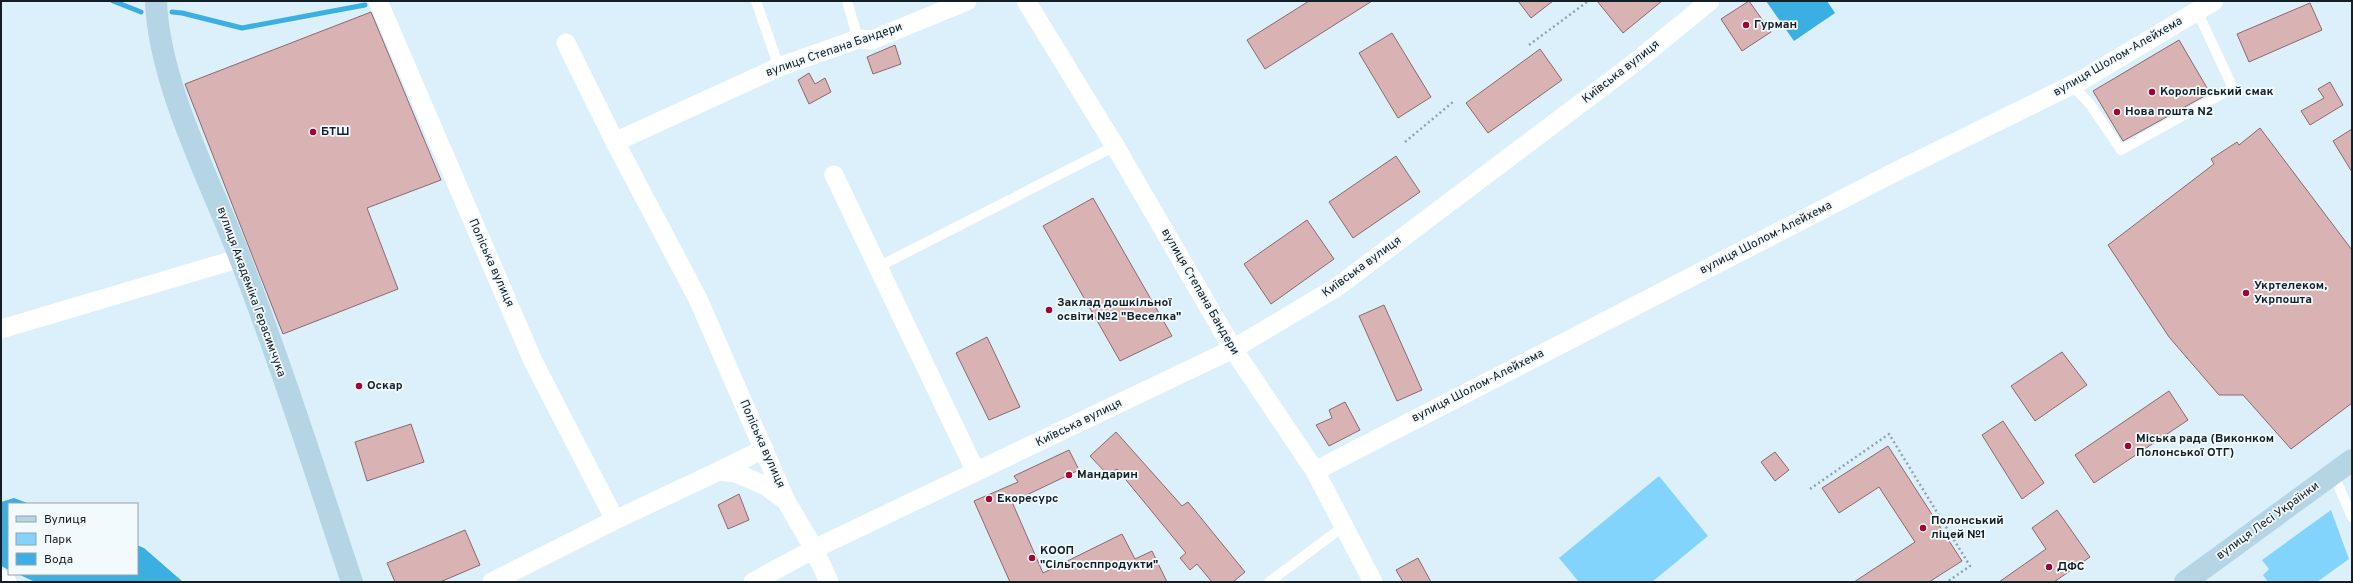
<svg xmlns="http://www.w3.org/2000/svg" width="2353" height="583" font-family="Overpass,sans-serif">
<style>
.green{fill:#83d4fc}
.water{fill:#3bafe1}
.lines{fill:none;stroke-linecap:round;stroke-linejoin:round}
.stream{stroke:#3bafe1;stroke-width:5}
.building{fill:#d9b2b4;stroke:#8c696b}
.path{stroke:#91a3ac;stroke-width:2.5;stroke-dasharray:2 3;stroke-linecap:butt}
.service{stroke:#fff;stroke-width:10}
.minor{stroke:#fff;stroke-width:19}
.secondary{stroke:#b5d4e4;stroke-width:22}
.poi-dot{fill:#a20332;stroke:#f3fafe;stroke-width:1.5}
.labels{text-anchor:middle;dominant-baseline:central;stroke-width:3.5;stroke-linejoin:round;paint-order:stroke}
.poi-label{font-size:12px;font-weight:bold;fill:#121f26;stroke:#f3fafe;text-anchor:start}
.street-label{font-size:12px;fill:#121f26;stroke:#f3fafe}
</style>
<rect width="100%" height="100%" fill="#dbf0fb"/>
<!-- green -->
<path class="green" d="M1659 476 1708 536 1652 582H1579L1559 558Z
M2331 510 2349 559 2317 582H2268L2263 575 2269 569 2262 560Z"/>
<!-- water -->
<path class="water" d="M1766 1H1827L1835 13 1794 41Z
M14 498 30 504H9V570L1 566V502Z
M137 545 144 548 183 582H35L18 574H137Z"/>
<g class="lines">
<!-- stream -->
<path class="stream" d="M113 1 141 12
M172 12 182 13 242 28 365 5"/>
</g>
<!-- building -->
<path class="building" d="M1309 1H1372L1265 69 1247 40Z
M1518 1H1553L1531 18Z
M1597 1H1662L1623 33Z
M1749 1 1771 32 1742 51 1721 19Z
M2310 3 2322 30 2249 62 2237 34Z
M371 12 441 180 367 208 398 289 283 334 185 84Z
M1392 33 1431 97 1398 118 1359 53Z
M2179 40 2210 93 2123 141 2093 91Z
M895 45 901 64 873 74 867 57Z
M1540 49 1562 80 1488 133 1466 103Z
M809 73 815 84 825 78 831 92 809 104 798 80Z
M2330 82 2343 105 2310 125 2301 111 2324 98 2318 89Z
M2260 128 2352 250V403L2291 449 2243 395H2219L2169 337 2108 245 2214 164 2211 159 2237 142 2239 145Z
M2352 129V172L2333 141Z
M1396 156 1420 192 1353 238 1329 202Z
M1093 198 1172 336 1120 361 1043 226Z
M1307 220 1334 259 1271 304 1244 264Z
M1384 305 1422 390 1397 401 1359 316Z
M987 337 1020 407 989 420 956 353Z
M2062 352 2087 385 2035 421 2011 386Z
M2169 391 2188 420 2094 483 2075 455Z
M1345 402 1360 430 1329 446 1316 425 1332 418 1329 410Z
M2003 421 2044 483 2022 499 1982 435Z
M411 424 424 462 367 481 355 442Z
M1116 432 1182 506 1188 502 1245 572 1233 582H1212L1197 564 1190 570 1180 558 1186 553 1117 469 1108 475 1090 456Z
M1888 446 1962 561 1929 582H1854L1915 542 1879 487 1839 513 1822 488Z
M1069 450 1079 470 1012 502 1043 573 1122 534 1135 559 1152 551 1167 582H1010L974 501 1018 482 1014 476Z
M1775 452 1789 470 1775 481 1761 462Z
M739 494 749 520 728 529 718 505Z
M2057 510 2090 557 2054 582H1999L2046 549 2032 528Z
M465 530 480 565 440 582H395L387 563Z
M1418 558 1431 582H1403L1396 570Z"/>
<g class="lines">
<!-- path -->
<path class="path" d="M1529 45 1587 2
M1405 142 1453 102
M1810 489 1889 434 1970 566 1947 582"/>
<!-- service -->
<path class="service" d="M756 1 779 67
M847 1 858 39
M2072 85 2090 104 2121 150 2233 88 2197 11
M878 267 1115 146
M2333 473 2352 517
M1269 582 1344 526"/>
<!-- minor -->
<path class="minor" d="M378 1 533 361 615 520
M1026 1 1115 146 1233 349 1315 471 1373 582
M566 43 615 142 698 299 786 501
M615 142 779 67 858 39 872 40 967 1
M834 175 976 472
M1 329 241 258
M719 471 764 449
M1315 471 1895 172 2082 80 2214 1
M1 579 7 582
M492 582 615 520 719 471 736 473 766 486 786 501 814 549 829 582
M753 582 814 549 1233 349 1337 287 1633 64 1710 1"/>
<!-- secondary -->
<path class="secondary" d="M156 1C159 84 210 180 240 258 281 364 316 474 352 582
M2185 582 2352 460"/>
</g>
<!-- markers -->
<g class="poi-dot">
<circle cx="1746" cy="25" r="4"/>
<circle cx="2152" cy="92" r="4"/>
<circle cx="2117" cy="112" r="4"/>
<circle cx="313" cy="132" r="4"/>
<circle cx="2246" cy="293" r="4"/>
<circle cx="1049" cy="310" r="4"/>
<circle cx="359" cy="386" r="4"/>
<circle cx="2128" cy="446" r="4"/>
<circle cx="1069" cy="475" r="4"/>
<circle cx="989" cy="499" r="4"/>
<circle cx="1923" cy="528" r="4"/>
<circle cx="1032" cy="558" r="4"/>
<circle cx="2049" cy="567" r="4"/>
</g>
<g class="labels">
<!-- poi labels -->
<g class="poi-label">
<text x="1754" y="25">Гурман</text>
<text x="2160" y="92">Королівський смак</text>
<text x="2125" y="112">Нова пошта N2</text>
<text x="321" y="132">БТШ</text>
<text x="2254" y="286">Укртелеком,<tspan x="2254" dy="14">Укрпошта</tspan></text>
<text x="1057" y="303">Заклад дошкільної<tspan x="1057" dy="14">освіти №2 "Веселка"</tspan></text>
<text x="367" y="386">Оскар</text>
<text x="2136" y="439">Міська рада (Виконком<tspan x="2136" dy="14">Полонської ОТГ)</tspan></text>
<text x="1077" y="475">Мандарин</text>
<text x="997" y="499">Екоресурс</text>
<text x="1931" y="521">Полонський<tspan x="1931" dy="14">ліцей №1</tspan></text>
<text x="1040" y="551">КООП<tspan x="1040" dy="14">"Сільгосппродукти"</tspan></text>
<text x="2057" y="567">ДФС</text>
</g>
<!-- street labels -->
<g class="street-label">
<text transform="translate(834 50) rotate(-19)">вулиця Степана Бандери</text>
<text transform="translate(2118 57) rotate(-30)">вулиця Шолом-Алейхема</text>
<text transform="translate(1621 72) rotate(-38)">Київська вулиця</text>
<text transform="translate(1766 238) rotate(-27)">вулиця Шолом-Алейхема</text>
<text transform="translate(491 263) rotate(66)">Поліська вулиця</text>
<text transform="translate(1362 267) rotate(-36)">Київська вулиця</text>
<text transform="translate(251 292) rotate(70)">вулиця Академіка Герасимчука</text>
<text transform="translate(1200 292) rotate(60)">вулиця Степана Бандери</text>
<text transform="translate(1478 386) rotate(-27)">вулиця Шолом-Алейхема</text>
<text transform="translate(1079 423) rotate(-26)">Київська вулиця</text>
<text transform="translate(762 444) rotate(66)">Поліська вулиця</text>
<text transform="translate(2268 521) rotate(-36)">вулиця Лесі Українки</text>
</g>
</g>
<!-- border -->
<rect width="2353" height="583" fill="none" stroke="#121f26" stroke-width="4"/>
<!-- legend -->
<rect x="8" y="503" width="130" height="72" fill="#f3fafe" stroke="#99a2a8"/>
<rect x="16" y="516" width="20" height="6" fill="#b5d4e4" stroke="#99a2a8"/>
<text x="44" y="523" font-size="12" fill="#121f26">Вулиця</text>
<rect x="16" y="533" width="20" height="12" fill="#83d4fc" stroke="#99a2a8"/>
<text x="44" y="543" font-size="12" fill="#121f26">Парк</text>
<rect x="16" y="553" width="20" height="12" fill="#3bafe1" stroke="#99a2a8"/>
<text x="44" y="563" font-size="12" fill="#121f26">Вода</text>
</svg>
